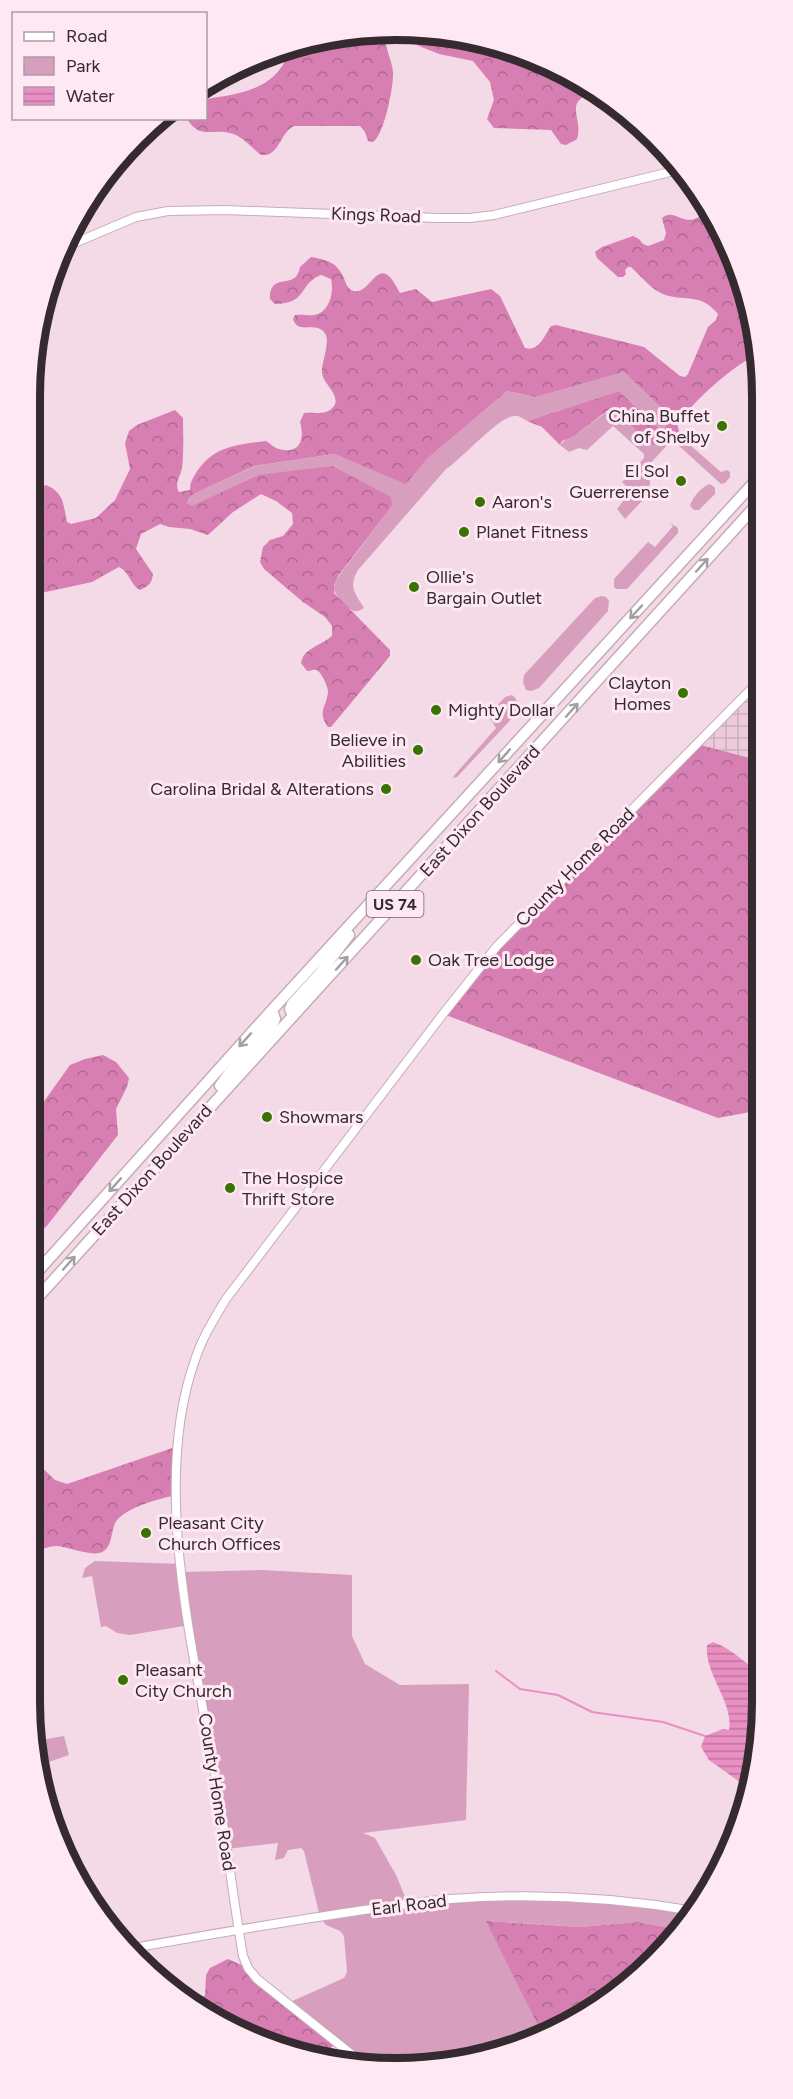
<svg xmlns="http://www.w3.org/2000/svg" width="793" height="2099" font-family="Figtree,sans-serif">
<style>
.industrial{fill:url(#industrial-grid)}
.green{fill:#d79fbd}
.forest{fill:url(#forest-crowns)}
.water{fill:url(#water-rules)}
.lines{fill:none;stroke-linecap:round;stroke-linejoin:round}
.stream{stroke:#e98fc2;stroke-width:2}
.secondary-casing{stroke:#c5acb9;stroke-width:10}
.highway-casing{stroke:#c5acb9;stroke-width:13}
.secondary{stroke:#fff;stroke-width:8}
.highway{stroke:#fff;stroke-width:10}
.oneway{stroke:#a49fa1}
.poi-dot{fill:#397200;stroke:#fee8f3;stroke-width:2}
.labels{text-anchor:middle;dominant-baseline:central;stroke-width:6;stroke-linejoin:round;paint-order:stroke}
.shield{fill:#fee8f3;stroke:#71636a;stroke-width:1.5}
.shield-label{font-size:16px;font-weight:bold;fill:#342a2f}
.street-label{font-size:18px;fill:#342a2f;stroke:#fee8f3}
.poi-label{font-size:18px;fill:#342a2f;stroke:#fee8f3;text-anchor:start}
.rim{fill:none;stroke:#342a2f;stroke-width:8}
</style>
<defs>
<pattern id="industrial-grid" width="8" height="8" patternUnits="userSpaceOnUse" patternTransform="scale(1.5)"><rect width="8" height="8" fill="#eccadc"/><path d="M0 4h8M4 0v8" fill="none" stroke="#cbaebd"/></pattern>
<pattern id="forest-crowns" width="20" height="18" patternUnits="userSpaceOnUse" patternTransform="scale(1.5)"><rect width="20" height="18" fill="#d77fb2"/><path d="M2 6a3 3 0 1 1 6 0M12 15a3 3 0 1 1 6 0" fill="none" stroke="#af6891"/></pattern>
<pattern id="water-rules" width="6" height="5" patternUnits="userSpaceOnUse" patternTransform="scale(1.5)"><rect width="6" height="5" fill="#e98fc2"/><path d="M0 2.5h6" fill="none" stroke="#be759e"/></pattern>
</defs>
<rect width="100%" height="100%" fill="#f4d9e7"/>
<!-- industrial -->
<path class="industrial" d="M761 679V761L697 744Z"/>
<!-- green -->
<path class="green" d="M624 372 671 417 662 432 619 391 527 421C523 419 519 415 514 416 498 417 463 458 446 469L358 570C348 587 355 593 364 608 361 610 357 612 354 611 348 610 336 596 334 590 333 585 336 581 338 577L392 506 258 475 192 507 187 503 189 498 196 493 255 466 334 454 406 483 427 459 507 391 536 397Z
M612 408 670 440 679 431H682L690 445 721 472 727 470 730 472V477L725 483 721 484 678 445 670 442 647 467 649 470 650 484 648 488 655 495 641 502 625 519 617 509 631 491 622 482 644 458V454L613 426 587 450 579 448 569 452 560 445 567 438 574 436Z
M710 484 715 488V494L699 510H694L690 506C692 498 702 486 710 484Z
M669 522 678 528V533L627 589H617L614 587V579L648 542 655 547 673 526Z
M602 596 606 597 609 601 608 611 539 688 531 691 526 690 523 682 524 675 595 598Z
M512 695C518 700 520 706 516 714L457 777 452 778 496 728 488 715 505 697Z
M95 1561 181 1564 182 1572 262 1570 352 1575V1636L365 1664 400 1685 469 1684 466 1820 363 1833 375 1838 396 1875 408 1904 544 1896 694 1911 687 1925 682 1930 638 1922 580 1927 487 1921 541 2032 468 2062 365 2065 288 2003 344 1978 347 1972 344 1936 340 1931 326 1925 320 1917 304 1851 301 1848 288 1850 284 1858 275 1860 278 1843 227 1849 190 1625 130 1635 117 1633 106 1626 101 1627 92 1576 82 1578 85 1568Z
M64 1736 69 1755 40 1765 36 1741Z"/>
<!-- forest -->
<path class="forest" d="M349 33 384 35C385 48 392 60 393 72 394 86 384 135 373 142L368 141 365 132 360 126H294C279 133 280 157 261 155 252 148 241 135 230 133 211 128 200 140 187 119L206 118V99C239 94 275 90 288 54Z
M407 37 492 43 580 79 596 92C561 101 584 118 577 139L566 145 561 144 551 130 494 128 487 119 494 100 490 82 473 61 439 54 419 46Z
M695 191 725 235 760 353C734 364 694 401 677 424L679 431 665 443 655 445 649 443 615 409 608 410 574 436 562 441 560 445 542 427 527 421 619 391 662 432 671 417 624 372 536 397 507 391 427 459 406 484 334 454 254 466 196 493 189 498 187 503 192 506 258 475 332 466 391 497 392 506 338 576 334 585V593L390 650V656L331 727H328C316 711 328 706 328 690 327 685 321 671 316 670 313 669 310 671 307 671L301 663C304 648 320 646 332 636V626L325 617 303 602 264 569 260 562 263 547 270 540 283 536 293 524 292 513 276 501 261 494 233 512 208 535 190 529 169 527 160 524 141 534 136 549 153 574C152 583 149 586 140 590 130 585 130 572 119 567L92 582 41 593 30 589V491L46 485C64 493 63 503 67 522L71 524 96 518 115 500 130 469 125 443 129 431 137 425 175 410 183 418C183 434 184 452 182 468 180 478 174 483 179 492L190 490C190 483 192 479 196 473 213 446 237 445 266 441 270 443 274 448 279 449 300 455 305 439 300 422L304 413C314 412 327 416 334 406 341 395 323 384 322 373 321 361 332 341 324 332 314 321 298 335 293 319L295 315C302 314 308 316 314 315 330 312 334 292 331 279L321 275C298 284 308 304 275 304L270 299C270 270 296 292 300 267L311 257C327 260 337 262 344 278 345 282 347 287 351 290 366 298 374 268 386 274 392 277 397 288 400 293L416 289 432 302 491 289 500 296 525 348C539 352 544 336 551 326L556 325 644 347 680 376 685 377 688 374 708 327 716 320 718 314C701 294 691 301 669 296 654 293 642 277 631 267H628L625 270 626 274 623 277H618L597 258 595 252 602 247 633 236 639 239 643 244 648 246 664 240 666 233 662 218C674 207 684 228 700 216L699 207 692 195Z
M697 744 761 761 762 1115 750 1112 718 1118 443 1014 471 978Z
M103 1055 116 1062 129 1078 127 1087 116 1109 118 1135 46 1227 30 1235V1121L70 1065 85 1059Z
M178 1446 176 1495C159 1499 130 1506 117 1520 110 1529 114 1546 102 1552 92 1557 69 1547 57 1546 48 1546 38 1551 30 1553V1492L36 1482 30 1474V1456L55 1480 67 1484Z
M486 1921 580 1927 638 1922 682 1930 600 2007 541 2032Z
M228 1959 248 1968 336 2042 323 2057 214 2020 196 2006 205 1995 206 1975 210 1968Z"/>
<!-- water -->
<path class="water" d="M713 1642C732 1648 745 1665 763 1673V1703L751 1790 709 1760 701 1747 705 1736 723 1729 729 1730C734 1702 704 1674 707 1645Z"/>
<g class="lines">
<!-- stream -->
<path class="stream" d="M496 1671 520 1689 558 1695 592 1712 663 1722 705 1736"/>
<defs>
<path id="secondary" d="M70 245 136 217 168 211 225 210 438 218H470L494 215 682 169
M127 1949C201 1936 276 1923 351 1912 384 1907 417 1902 450 1899 531 1893 614 1897 694 1911
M365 2065 257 1979 248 1968 243 1956C232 1892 225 1827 213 1763 191 1640 152 1480 195 1360 202 1338 214 1319 226 1299L443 1014 497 946 761 679"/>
<path id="highway" d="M293 1016 290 1009 292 1004 320 973 349 935
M220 1086 230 1072 273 1023 275 1019 272 1010
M30 1280 272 1010 760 476
M30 1306C272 1037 517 770 760 501"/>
</defs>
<!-- secondary casing -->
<use href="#secondary" class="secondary-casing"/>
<!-- highway casing -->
<use href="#highway" class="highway-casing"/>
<!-- secondary -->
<use href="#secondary" class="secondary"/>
<!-- highway -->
<use href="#highway" class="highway"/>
</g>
<!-- one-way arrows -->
<defs><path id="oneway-shaft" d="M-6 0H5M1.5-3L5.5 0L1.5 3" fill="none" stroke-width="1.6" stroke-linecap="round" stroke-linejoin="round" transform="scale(1.5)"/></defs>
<g class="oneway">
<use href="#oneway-shaft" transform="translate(702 565) rotate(-48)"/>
<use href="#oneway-shaft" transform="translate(636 612) rotate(133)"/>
<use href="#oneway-shaft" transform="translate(572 710) rotate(-48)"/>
<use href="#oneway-shaft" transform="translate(504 756) rotate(132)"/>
<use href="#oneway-shaft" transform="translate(342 963) rotate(-48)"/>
<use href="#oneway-shaft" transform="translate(245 1040) rotate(132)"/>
<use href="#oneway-shaft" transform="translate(115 1185) rotate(132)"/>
<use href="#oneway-shaft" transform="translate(69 1263) rotate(-48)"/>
</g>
<!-- markers -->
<g class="poi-dot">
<circle cx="722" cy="426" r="6"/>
<circle cx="681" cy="481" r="6"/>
<circle cx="480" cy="502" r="6"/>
<circle cx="464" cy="532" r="6"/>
<circle cx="414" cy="587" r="6"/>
<circle cx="683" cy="693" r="6"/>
<circle cx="436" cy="710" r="6"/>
<circle cx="418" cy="750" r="6"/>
<circle cx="386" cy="789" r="6"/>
<circle cx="416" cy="960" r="6"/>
<circle cx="267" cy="1117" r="6"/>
<circle cx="230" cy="1188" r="6"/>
<circle cx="146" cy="1533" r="6"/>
<circle cx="123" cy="1680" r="6"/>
</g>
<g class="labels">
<!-- shield labels -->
<rect class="shield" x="366.5" y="891" width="57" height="26" rx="4.5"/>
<g class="shield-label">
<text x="395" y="904">US 74</text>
</g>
<!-- street labels -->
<g class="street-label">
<text transform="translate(376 215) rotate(2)">Kings Road</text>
<text transform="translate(480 811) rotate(-48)">East Dixon Boulevard</text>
<text transform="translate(575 867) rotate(-45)">County Home Road</text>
<text transform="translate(152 1170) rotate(-48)">East Dixon Boulevard</text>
<text transform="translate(217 1792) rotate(81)">County Home Road</text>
<text transform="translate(409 1905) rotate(-7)">Earl Road</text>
</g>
<!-- poi labels -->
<g class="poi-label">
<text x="710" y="416" text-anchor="end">China Buffet<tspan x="710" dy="21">of Shelby</tspan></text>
<text x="669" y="471" text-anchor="end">El Sol<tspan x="669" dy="21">Guerrerense</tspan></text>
<text x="492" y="502">Aaron's</text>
<text x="476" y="532">Planet Fitness</text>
<text x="426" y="577">Ollie's<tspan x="426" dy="21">Bargain Outlet</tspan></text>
<text x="671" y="683" text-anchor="end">Clayton<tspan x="671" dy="21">Homes</tspan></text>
<text x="448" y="710">Mighty Dollar</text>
<text x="406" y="740" text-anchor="end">Believe in<tspan x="406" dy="21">Abilities</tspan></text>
<text x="374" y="789" text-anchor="end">Carolina Bridal &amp; Alterations</text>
<text x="428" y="960">Oak Tree Lodge</text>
<text x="279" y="1117">Showmars</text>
<text x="242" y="1178">The Hospice<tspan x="242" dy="21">Thrift Store</tspan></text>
<text x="158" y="1523">Pleasant City<tspan x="158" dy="21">Church Offices</tspan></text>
<text x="135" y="1670">Pleasant<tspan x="135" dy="21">City Church</tspan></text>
</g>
</g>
<!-- crop -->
<path d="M0 0H793V2099H0ZM396 40H396A356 356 0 0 1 752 396V1702A356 356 0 0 1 396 2058H396A356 356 0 0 1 40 1702V396A356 356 0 0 1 396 40Z" fill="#fee8f3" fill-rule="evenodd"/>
<path class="rim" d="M396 40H396A356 356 0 0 1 752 396V1702A356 356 0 0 1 396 2058H396A356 356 0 0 1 40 1702V396A356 356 0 0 1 396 40Z"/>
<!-- legend -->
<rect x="12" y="12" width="195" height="108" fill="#fee8f3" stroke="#ad9ca5" stroke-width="1.5"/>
<rect x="24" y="32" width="30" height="9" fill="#ffffff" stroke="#ad9ca5" stroke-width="1.5"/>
<text x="66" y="42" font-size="18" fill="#342a2f">Road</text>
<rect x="24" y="57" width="30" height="18" fill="#d79fbd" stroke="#ad9ca5" stroke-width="1.5"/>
<text x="66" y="72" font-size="18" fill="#342a2f">Park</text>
<rect x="24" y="87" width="30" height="18" fill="url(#water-rules)" stroke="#ad9ca5" stroke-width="1.5"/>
<text x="66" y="102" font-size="18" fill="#342a2f">Water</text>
</svg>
